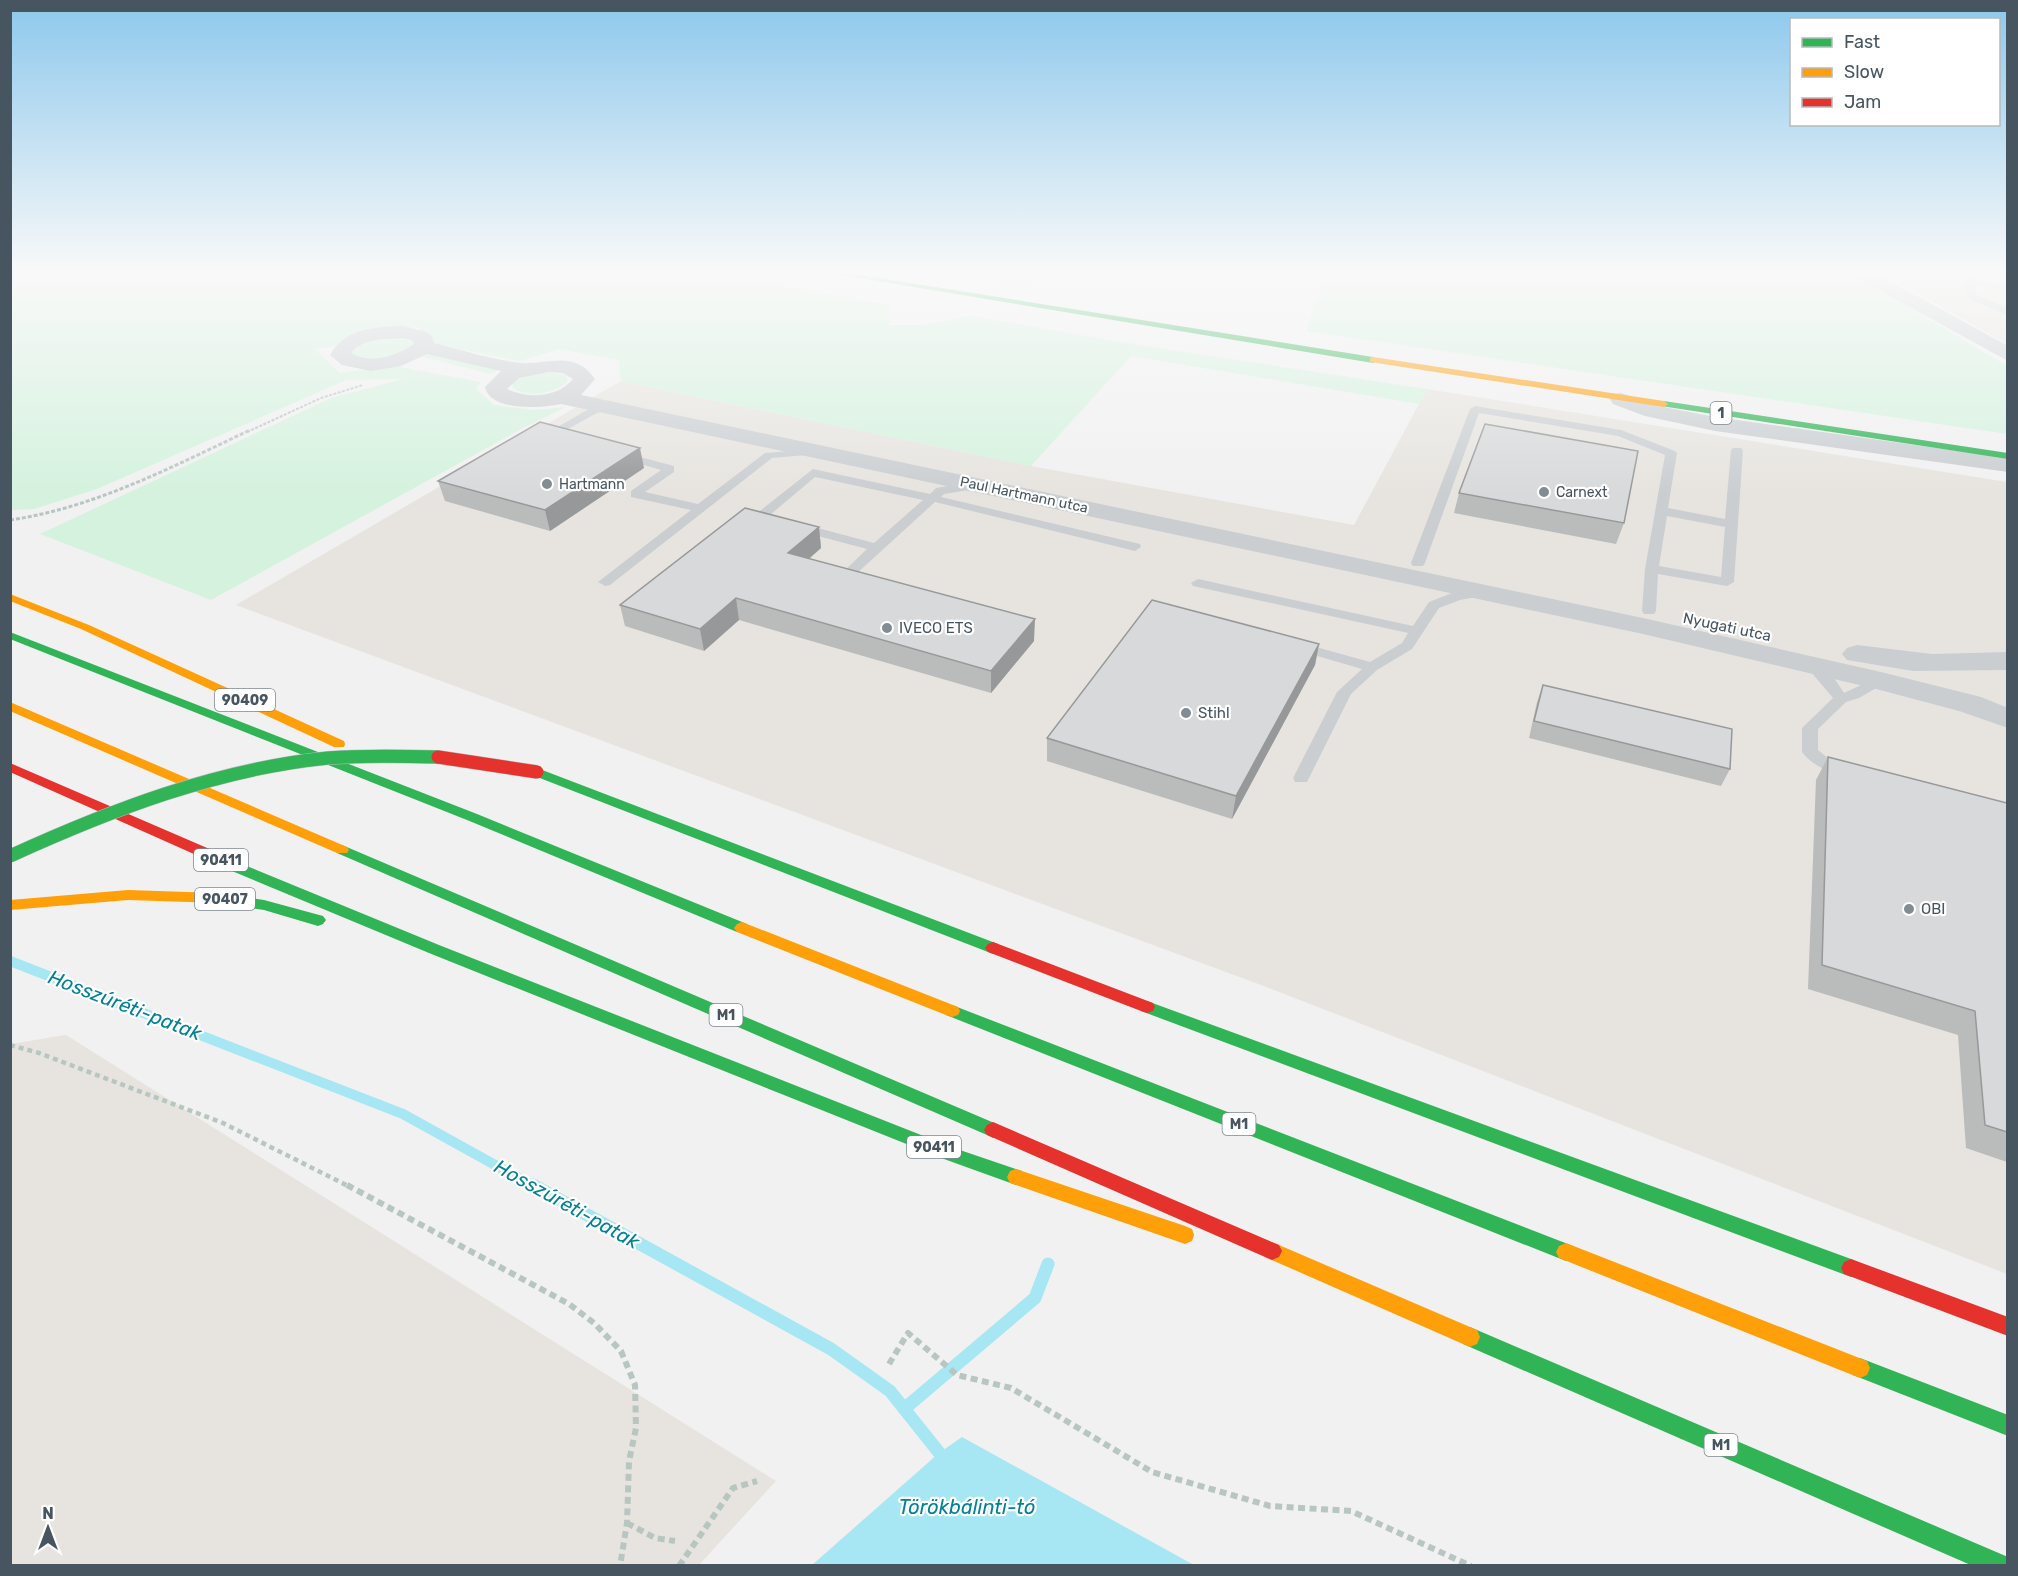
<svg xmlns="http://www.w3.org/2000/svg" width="2018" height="1576" font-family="Rubik,sans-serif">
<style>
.commercial{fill:#e7e4df}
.green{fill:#d4f2de}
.water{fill:#a6e7f3}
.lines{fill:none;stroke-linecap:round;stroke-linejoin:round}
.stream-far1{stroke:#a6e7f3;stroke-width:10}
.stream{stroke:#a6e7f3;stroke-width:13}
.path-far3{stroke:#b8c6c1;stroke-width:2;stroke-dasharray:3 1.5;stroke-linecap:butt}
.path-far2{stroke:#b8c6c1;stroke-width:3;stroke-dasharray:4 2;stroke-linecap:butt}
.path-far1{stroke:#b8c6c1;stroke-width:4.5;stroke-dasharray:5 4;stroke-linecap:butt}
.path{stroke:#b8c6c1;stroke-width:6;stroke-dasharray:7 4.5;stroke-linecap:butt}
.lane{fill:#caced1;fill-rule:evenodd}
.street{fill:#caced1;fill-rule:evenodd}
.fast{fill:#30b455;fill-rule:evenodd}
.slow{fill:#ff9f0a;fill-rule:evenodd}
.jam{fill:#e5322d;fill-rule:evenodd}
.fast-bridge-casing{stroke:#b6bcc1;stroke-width:14;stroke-linecap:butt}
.jam-bridge-casing{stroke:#b6bcc1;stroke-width:14;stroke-linecap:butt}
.fast-bridge{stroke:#30b455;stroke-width:13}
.jam-bridge{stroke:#e5322d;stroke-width:13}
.wall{fill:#babbbb}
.shaded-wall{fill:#979899}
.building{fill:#d8d9da;stroke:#979899;stroke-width:1.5}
.poi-dot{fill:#828c93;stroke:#fff;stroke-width:2}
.labels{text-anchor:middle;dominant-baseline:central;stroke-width:4.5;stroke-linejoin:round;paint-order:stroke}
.shield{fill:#fff;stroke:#7e8890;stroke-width:1.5}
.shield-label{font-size:14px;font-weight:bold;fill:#465560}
.far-poi-label{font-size:14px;fill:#465560;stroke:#fff;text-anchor:start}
.far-street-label{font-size:14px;fill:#465560;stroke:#fff}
.street-label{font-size:15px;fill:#465560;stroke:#fff}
.poi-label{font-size:15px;fill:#465560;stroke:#fff;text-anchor:start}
.near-water-label{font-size:20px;font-style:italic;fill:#038197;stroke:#fff}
</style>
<rect width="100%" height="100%" fill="#f2f1f1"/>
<!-- commercial -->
<path class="commercial" d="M938 274H1041L1026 289Z
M1877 274H2007V344L1919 294Z
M621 381 1031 466 1354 525 1427 389 2007 482V1274L1261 985 236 605Z
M65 1035H66L776 1481 699 1565H11V1044Z"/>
<!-- green -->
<path class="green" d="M11 274H716L891 305 889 325H922L971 316 1139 345 1427 389 1419 404 1131 356 1031 466 621 381 619 360 559 349 520 361 438 345 416 327 365 333 331 347 315 349 339 373 394 366 481 382 476 389 494 405 535 410 566 407 523 428 211 600 40 534 331 398 403 379 346 380 97 489 34 509 11 510Z
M1326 274H1850L1872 285 2007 366V434L1306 331Z
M394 336 412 339 416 346 395 359H352L350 349 363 341Z
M429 352 502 369 490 374 420 356Z
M537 371 566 375 568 381C556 394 528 398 513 388L512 384 520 376Z"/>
<!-- water -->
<path class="water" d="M962 1437 1194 1565H812L939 1453Z"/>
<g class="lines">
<!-- stream-far1 -->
<path class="stream-far1" d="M10 961 403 1114 535 1187"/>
<!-- stream -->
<path class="stream" d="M533 1185 831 1349 890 1391 945 1460
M904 1409 1035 1298 1048 1264"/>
<!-- path-far3 -->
<path class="path-far3" d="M247 432 321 398 363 385"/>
<!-- path-far2 -->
<path class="path-far2" d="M10 520C94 508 174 466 250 430"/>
<!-- path-far1 -->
<path class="path-far1" d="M10 1045 39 1053 223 1123 350 1187"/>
<!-- path -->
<path class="path" d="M347 1185 569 1304 594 1323 621 1351 635 1385 636 1428 629 1461 627 1523 620 1566
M889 1364 908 1333 957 1375 1011 1388 1152 1472 1270 1506 1351 1511 1471 1566
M627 1523 655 1538 675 1541
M679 1566 733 1488 757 1481"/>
<!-- lane -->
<path class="lane" d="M1998 274H2008V276L2004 278Z
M1969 279 2008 284V290L1974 285 1976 295 2008 308V315L1969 299 1964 282Z
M607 403 612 406 611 408 595 414 552 438H544L542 436 587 410Z
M1475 406 1621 430 1675 451 1677 453 1668 508 1725 519 1731 450 1733 448H1741L1743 450 1734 582 1727 586 1658 574 1656 611 1654 614H1644L1642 611 1645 569 1665 455 1618 436 1479 413 1425 563 1423 566H1413L1411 563 1470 409ZM1667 516 1725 527 1721 577 1659 566Z
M814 449 818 450V454L772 458 610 585 605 586 598 582 691 510 631 497V491L661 470 617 457V453L621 452 674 466V472L645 492 698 504 765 453Z
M813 469 930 494 936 488 977 481 983 485 981 488 944 494 941 497 1140 544 1141 547 1135 551 935 502 855 575 850 576 843 572 867 549 795 530 793 527 795 524 799 523 874 543 923 500 815 477 764 520H756L754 517 756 514Z
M1198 579 1413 626 1429 602 1452 593 1481 588 1488 592 1486 595 1460 600 1439 608 1412 649 1377 670 1351 694 1307 782H1295L1293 778 1337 692 1362 669 1293 649 1291 646 1293 643 1298 642 1370 662 1402 643 1408 633 1193 586 1191 583Z
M1812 661C1826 664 1837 682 1844 693L1876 678 1881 677 1888 681 1859 698 1846 702 1818 729V750L1829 759 1852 765 1854 769 1852 773C1835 777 1812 766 1802 752V728L1833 698 1805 665Z"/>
<!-- street -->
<path class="street" d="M1854 274H1877L2008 346V361L1857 278Z
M403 326 426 332 432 336 434 343C462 350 493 360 521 363 549 365 574 349 595 379L581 395 1643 618 1881 672 1981 697 2008 708V728L1959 711 1876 689 1643 634 561 404C543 408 490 412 485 387L501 371 427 354 401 366 371 371 342 365 330 355C345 328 375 327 403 326ZM403 338 412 340 414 344C396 356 371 365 351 353 363 338 385 339 403 338ZM548 372 563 373 573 379C557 398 528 399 507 389L519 378Z
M1621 393 1659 406 1715 417 2008 458V472L1715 431 1645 416 1613 404 1610 399 1613 394Z
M1857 645 1932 654 2008 652V670L1913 671 1847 660 1842 654 1847 648Z"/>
<!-- fast -->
<path class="fast" d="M835 274H854L1373 357 1377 360 1373 363Z
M1664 401 2008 453V459L1661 406 1660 404Z
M10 632 477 814 747 924 750 928 747 932H737L467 820 10 639Z
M537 768 998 944 1001 948 998 952 993 954 988 952 532 775 530 772 532 769Z
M342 845 999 1125 1002 1130 999 1135 993 1138 987 1135 337 853 335 850 337 847Z
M237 862 439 945 954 1148 1022 1171 1025 1177 1022 1183 1016 1185 944 1159 429 953 232 871 230 867 232 863Z
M218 893 264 900 323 916 326 920 323 924 318 926 264 910 213 902 211 898 213 894Z
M1147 1001 1851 1259 1858 1262 1861 1268 1858 1274 1851 1277 1141 1011 1139 1007 1141 1003Z
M952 1005 1573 1246 1576 1252 1573 1258 1566 1261 946 1015 944 1011 946 1007Z
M1470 1327 2008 1557V1566H1973L1463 1344 1460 1337 1463 1330Z
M1860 1358 2008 1415V1436L1853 1375 1850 1368 1853 1361Z"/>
<!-- slow -->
<path class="slow" d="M1373 357 1664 401 1668 404 1664 407 1370 362V358Z
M10 594 89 625 344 741 345 744 344 747H334L81 629 10 601Z
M10 702 347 847 349 850 347 853H337L10 711Z
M128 890 218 893 223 894 225 898 223 902 218 903 128 900 10 910V900Z
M742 922 958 1007 960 1011 958 1015 952 1017 946 1015 737 932 734 928 737 924Z
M1016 1169 1185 1226 1192 1229 1194 1235 1192 1241 1185 1244 1010 1183 1007 1177 1010 1171Z
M1272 1242 1477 1330 1480 1337 1477 1344 1470 1347 1463 1344 1265 1257 1262 1251 1265 1245Z
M1566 1243 1867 1361 1870 1368 1867 1375 1860 1378 1559 1258 1556 1252 1559 1246Z"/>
<!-- jam -->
<path class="jam" d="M10 763 242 863 244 867 242 871H232L10 772Z
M993 942 1153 1003 1155 1007 1153 1011 1147 1013 1141 1011 988 952 985 948 988 944Z
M993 1122 1279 1245 1282 1251 1279 1257 1272 1260 1265 1257 987 1135 984 1130 987 1125Z
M1851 1259 2008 1317V1336L1844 1274 1841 1268 1844 1262Z"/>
<defs>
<path id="fast-bridge" d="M10 856C111 810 217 769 328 758 365 755 401 756 438 757"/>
<path id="jam-bridge" d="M438 757 537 772"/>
</defs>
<!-- fast-bridge casing -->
<use href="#fast-bridge" class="fast-bridge-casing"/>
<!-- jam-bridge casing -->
<use href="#jam-bridge" class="jam-bridge-casing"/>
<!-- fast-bridge -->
<use href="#fast-bridge" class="fast-bridge"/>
<!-- jam-bridge -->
<use href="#jam-bridge" class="jam-bridge"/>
</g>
<!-- wall -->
<path class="wall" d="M644 468 550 531 445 501 438 481Z
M1459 493 1624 523 1616 544 1454 513Z
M819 527 821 548 809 559 1034 641 991 693 739 620 704 651 625 626 620 605Z
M1319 644 1315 665 1232 819 1047 761V738Z
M1543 685 1730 769 1721 786 1529 738 1537 702Z
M1828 757 2007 803V1162L1966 1148 1958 1035 1808 989 1816 780Z"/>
<!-- shaded-wall -->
<path class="shaded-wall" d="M640 448 644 468 550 531 545 510Z
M819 527 821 548 791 574 788 553Z
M736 598 739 620 704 651 700 629Z
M1035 619 1034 641 991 693V671Z
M1319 644 1315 665 1232 819 1236 796Z"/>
<!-- building -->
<path class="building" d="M540 422 640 448 545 510 438 481Z
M1485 424 1638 451 1624 523 1459 493Z
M745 508 819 527 788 553 1035 619 991 671 736 598 700 629 620 605Z
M1152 600 1319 644 1236 796 1047 738Z
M1543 685 1732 729 1730 769 1534 721Z
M1828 757 2007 803V1132L1985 1125 1975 1011 1822 965Z"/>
<!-- sky -->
<linearGradient id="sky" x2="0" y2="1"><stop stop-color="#8dc8ec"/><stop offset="0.55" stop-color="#f9f9f9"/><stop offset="1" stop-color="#f9f9f9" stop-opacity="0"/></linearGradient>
<rect width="2018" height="495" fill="url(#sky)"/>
<!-- markers -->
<g class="poi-dot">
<circle cx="547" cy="484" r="6"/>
<circle cx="1544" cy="492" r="6"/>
<circle cx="887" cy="628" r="6"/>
<circle cx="1186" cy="713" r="6"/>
<circle cx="1909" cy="909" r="6"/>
</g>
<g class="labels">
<!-- shield labels -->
<g class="shield">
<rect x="1710.5" y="402" width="21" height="22" rx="4.5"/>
<rect x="215" y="689" width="60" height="22" rx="4.5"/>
<rect x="194" y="849" width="54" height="22" rx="4.5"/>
<rect x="195" y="888" width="60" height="22" rx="4.5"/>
<rect x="709.5" y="1004" width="33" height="22" rx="4.5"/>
<rect x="1222.5" y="1113" width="33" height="22" rx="4.5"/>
<rect x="907" y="1136" width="54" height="22" rx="4.5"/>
<rect x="1704.5" y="1434" width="33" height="22" rx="4.5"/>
</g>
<g class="shield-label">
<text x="1721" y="413">1</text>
<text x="245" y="700">90409</text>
<text x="221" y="860">90411</text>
<text x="225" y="899">90407</text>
<text x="726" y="1015">M1</text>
<text x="1239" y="1124">M1</text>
<text x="934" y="1147">90411</text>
<text x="1721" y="1445">M1</text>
</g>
<!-- far-poi labels -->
<g class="far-poi-label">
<text x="559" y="484">Hartmann</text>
<text x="1556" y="492">Carnext</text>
</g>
<!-- far-street labels -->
<g class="far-street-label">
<text transform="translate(1024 495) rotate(12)">Paul Hartmann utca</text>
</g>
<!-- street labels -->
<g class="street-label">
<text transform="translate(1727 627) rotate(12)">Nyugati utca</text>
</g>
<!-- poi labels -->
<g class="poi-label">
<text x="899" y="628">IVECO ETS</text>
<text x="1198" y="713">Stihl</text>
<text x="1921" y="909">OBI</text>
</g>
<!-- near-water labels -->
<g class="near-water-label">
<text transform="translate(125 1005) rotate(21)">Hosszúréti-patak</text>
<text transform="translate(567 1204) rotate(29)">Hosszúréti-patak</text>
<text x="967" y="1507">Törökbálinti-tó</text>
</g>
</g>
<!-- border -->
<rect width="2018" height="1576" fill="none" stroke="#465560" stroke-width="24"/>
<!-- legend -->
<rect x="1790" y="18" width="210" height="108" fill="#ffffff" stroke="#b5bbbf" stroke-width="1.5"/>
<rect x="1802" y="38" width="30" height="9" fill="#30b455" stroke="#b5bbbf" stroke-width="1.5"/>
<text x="1844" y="48" font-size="18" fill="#465560">Fast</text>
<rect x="1802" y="68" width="30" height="9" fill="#ff9f0a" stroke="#b5bbbf" stroke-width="1.5"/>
<text x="1844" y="78" font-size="18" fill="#465560">Slow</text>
<rect x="1802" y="98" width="30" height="9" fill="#e5322d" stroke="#b5bbbf" stroke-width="1.5"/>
<text x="1844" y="108" font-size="18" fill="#465560">Jam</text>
<!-- north arrow -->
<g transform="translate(48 1528)" stroke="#ffffff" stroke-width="4.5" paint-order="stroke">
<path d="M0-4.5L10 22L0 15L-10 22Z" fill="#465560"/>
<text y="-9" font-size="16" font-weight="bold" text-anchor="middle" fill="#465560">N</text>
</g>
</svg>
